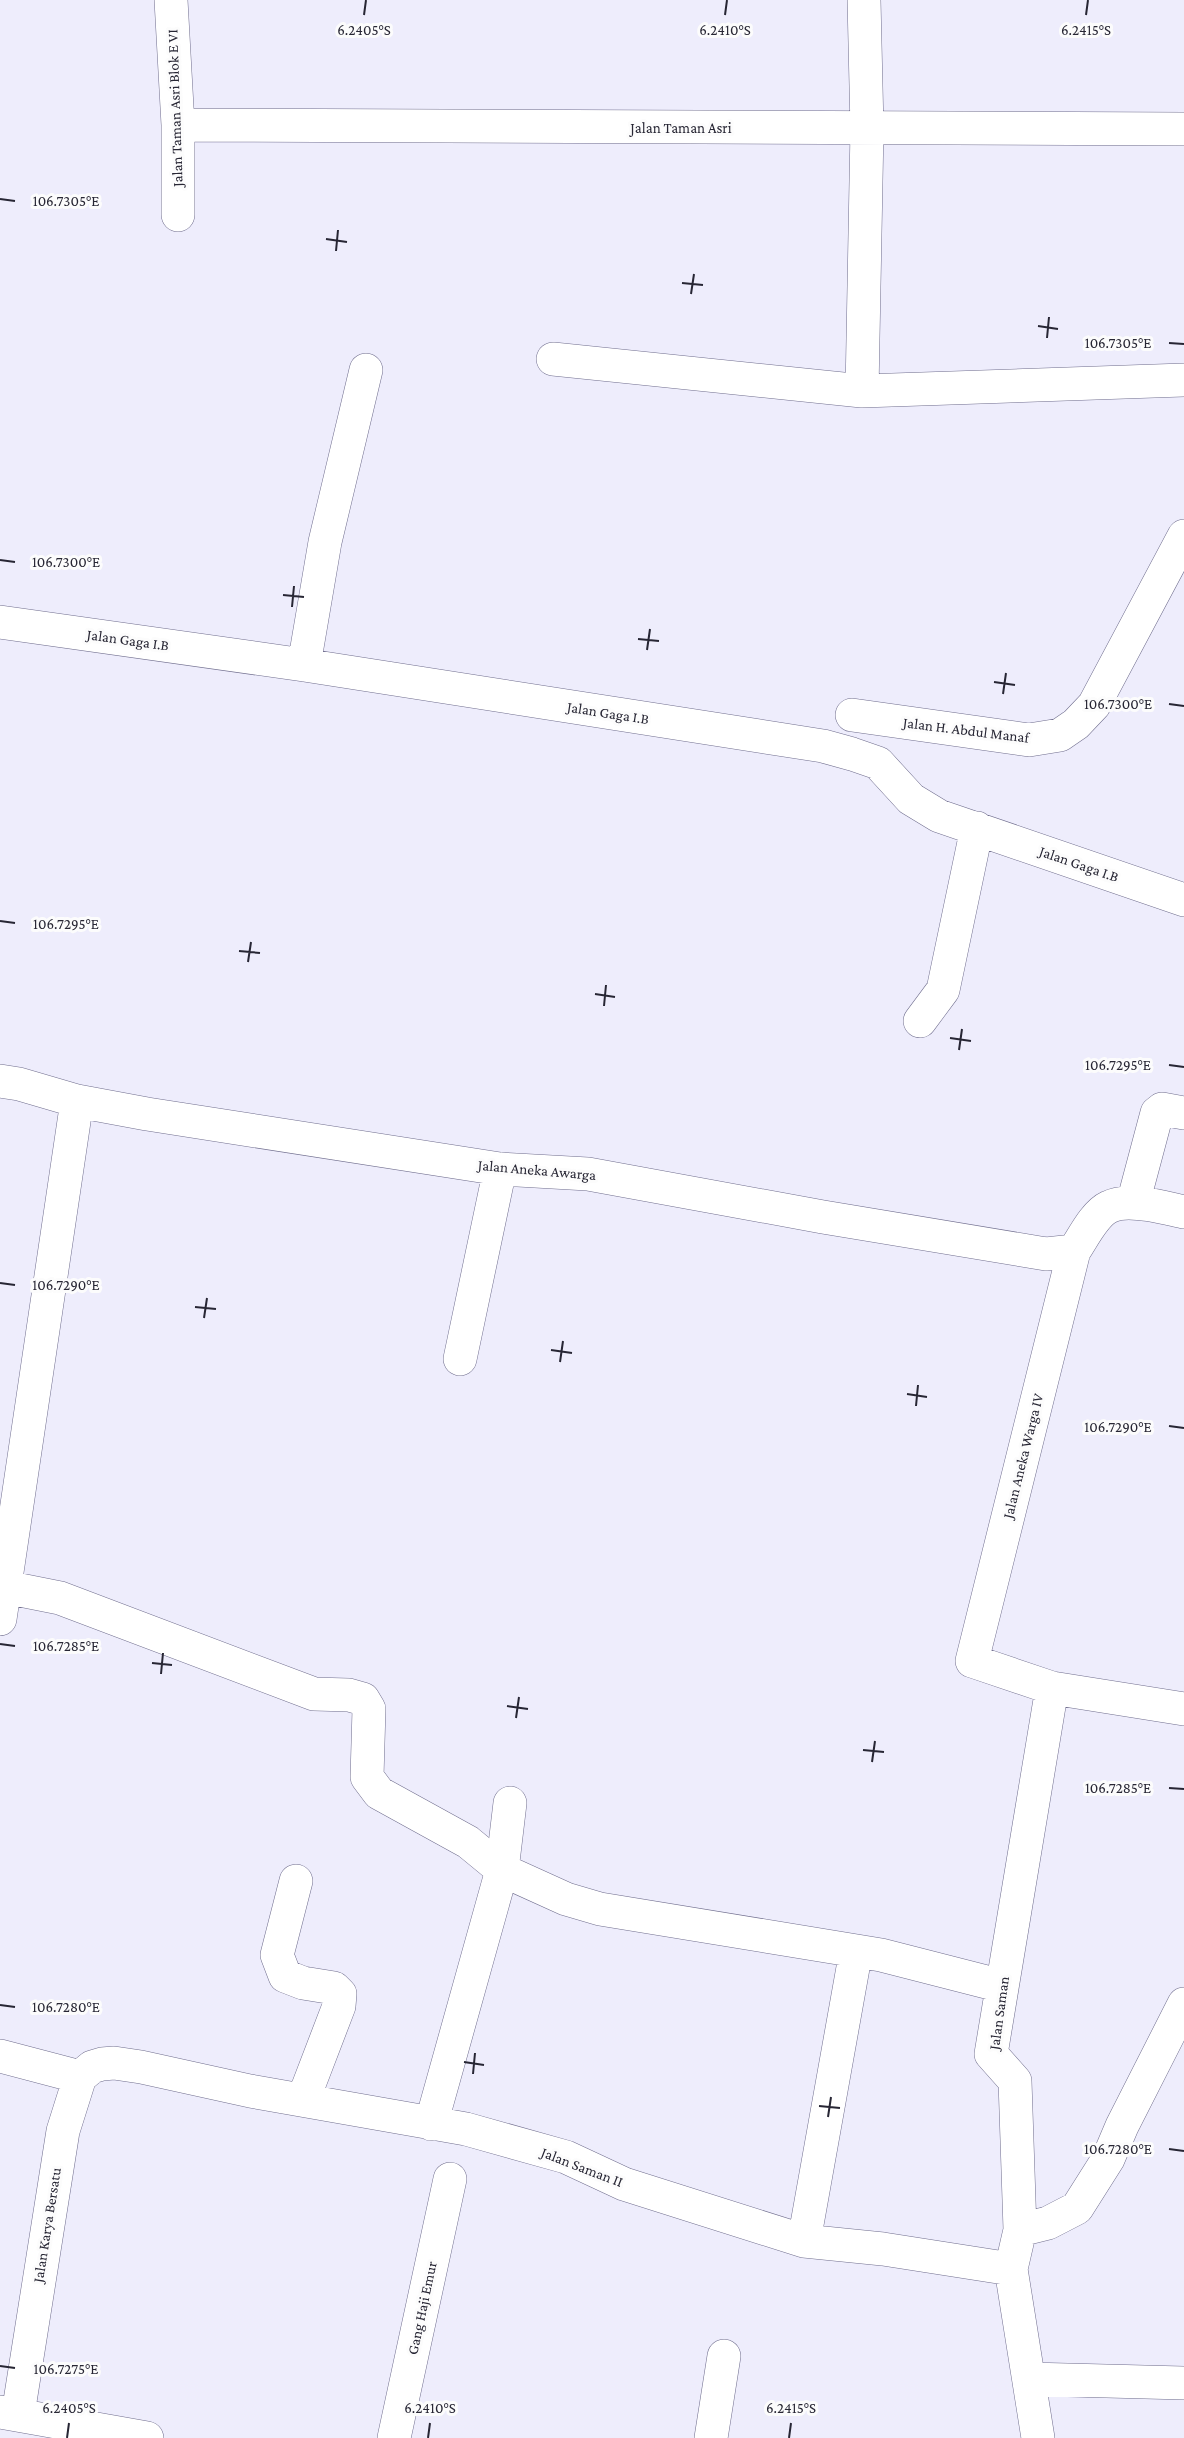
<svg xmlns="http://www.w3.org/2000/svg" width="1184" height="2438" font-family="'Crimson Pro',serif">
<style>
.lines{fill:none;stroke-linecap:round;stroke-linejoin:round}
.street-casing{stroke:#706e8e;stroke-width:34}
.secondary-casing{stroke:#706e8e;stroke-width:34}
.street{stroke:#fff;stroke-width:33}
.secondary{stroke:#fff;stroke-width:33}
.ticks{fill:none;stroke:#272634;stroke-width:2}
.labels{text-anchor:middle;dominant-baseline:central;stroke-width:6;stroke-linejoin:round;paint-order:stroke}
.street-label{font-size:15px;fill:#272634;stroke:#fcfcfc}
.ticks-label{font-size:15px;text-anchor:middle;fill:#272634;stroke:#fcfcfc;stroke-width:6;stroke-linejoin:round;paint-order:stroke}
</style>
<rect width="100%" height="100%" fill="#eeedfc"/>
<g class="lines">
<defs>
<path id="street" d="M171 0 178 125V215
M178 125 1184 129
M553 359 862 391 1184 380
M862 391 867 129 864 0
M0 622 304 665 823 746 852 754 878 763 911 799 939 816 1184 900
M304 665 325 542 366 370
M852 715 1029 740 1060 735 1076 724 1094 705 1184 536
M920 1021 943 990 977 828
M0 1081 19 1084 77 1101 147 1114 500 1169 588 1174 823 1217 1046 1254 1074 1251
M1133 1203 1157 1113 1162 1109 1184 1113
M1184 1212C1165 1208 1128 1197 1109 1207 1094 1214 1083 1238 1074 1251L972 1661 1052 1688 1184 1709
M460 1359 500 1169
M5 1587 60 1598 314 1694 349 1695 363 1699 369 1709 367 1777 379 1793 468 1842 502 1870 566 1899 600 1909 881 1955 1002 1986
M0 1619 77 1101
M296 1881 277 1955 285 1976 303 1983 334 1988 340 1994 339 2006 303 2100
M0 2056 80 2077
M431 2124 502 1870 510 1803
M1020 2230 1048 2223 1077 2208 1108 2159 1122 2126 1184 2004
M804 2241 856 1951
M1029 2379 1184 2383
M18 2414 63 2131 80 2077 92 2067 102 2064 114 2063 141 2067 250 2091 466 2129 566 2157 624 2184 804 2241 883 2249 1011 2269
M394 2438 450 2179
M711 2438 724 2356
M1038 2438 1011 2269 1020 2230 1015 2081 991 2054 1052 1688"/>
<path id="secondary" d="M0 2412 147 2438"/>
</defs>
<!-- street casing -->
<use href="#street" class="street-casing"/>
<!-- secondary casing -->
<use href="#secondary" class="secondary-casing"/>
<!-- street -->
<use href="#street" class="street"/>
<!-- secondary -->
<use href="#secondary" class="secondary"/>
</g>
<!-- ticks -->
<path class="ticks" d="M364 15 366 0M725 15 727 0M1086 15 1088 0M0 199 15 201M326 239 347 242M336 251 338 230M682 283 703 285M691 294 694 274M1038 326 1058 329M1047 338 1049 317M1169 343 1184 344M0 560 15 562M283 595 304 597M292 607 294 586M638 639 659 641M647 650 650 629M994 682 1015 685M1003 694 1006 673M1169 704 1184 706M0 921 15 923M239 951 260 953M248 962 251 942M595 994 615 997M604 1006 606 985M950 1038 971 1041M959 1050 962 1029M1169 1065 1184 1067M0 1283 15 1285M195 1307 216 1309M204 1318 207 1298M551 1350 572 1353M560 1362 563 1341M907 1394 927 1397M916 1406 918 1385M1169 1426 1184 1428M0 1644 15 1646M152 1663 172 1665M161 1674 163 1653M507 1706 528 1709M516 1718 519 1697M863 1750 884 1752M872 1762 875 1741M1169 1788 1184 1789M0 2005 15 2007M464 2062 484 2065M473 2074 475 2053M819 2106 840 2108M828 2117 831 2097M1169 2149 1184 2151M0 2366 15 2368M67 2438 69 2423M428 2438 430 2423M789 2438 791 2423"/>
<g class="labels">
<!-- street labels -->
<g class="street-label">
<text transform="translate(175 108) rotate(-92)">Jalan Taman Asri Blok E VI</text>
<text x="681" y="128">Jalan Taman Asri</text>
<text transform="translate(128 640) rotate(8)">Jalan Gaga I.B</text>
<text transform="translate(608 713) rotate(9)">Jalan Gaga I.B</text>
<text transform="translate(966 730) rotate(7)">Jalan H. Abdul Manaf</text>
<text transform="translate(1079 864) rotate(19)">Jalan Gaga I.B</text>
<text transform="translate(537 1170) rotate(5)">Jalan Aneka Awarga</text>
<text transform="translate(1023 1456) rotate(-76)">Jalan Aneka Warga IV</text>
<text transform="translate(999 2013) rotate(-82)">Jalan Saman</text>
<text transform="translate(582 2167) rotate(21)">Jalan Saman II</text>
<text transform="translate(47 2225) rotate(-81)">Jalan Karya Bersatu</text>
<text transform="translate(422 2308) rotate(-78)">Gang Haji Emur</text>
</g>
</g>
<g class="ticks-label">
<text x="364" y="35">6.2405°S</text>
<text x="725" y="35">6.2410°S</text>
<text x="1086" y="35">6.2415°S</text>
<text x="66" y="206">106.7305°E</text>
<text x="1118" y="348">106.7305°E</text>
<text x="66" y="567">106.7300°E</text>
<text x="1118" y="709">106.7300°E</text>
<text x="66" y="929">106.7295°E</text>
<text x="1118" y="1070">106.7295°E</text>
<text x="66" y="1290">106.7290°E</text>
<text x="1118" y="1432">106.7290°E</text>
<text x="66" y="1651">106.7285°E</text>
<text x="1118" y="1793">106.7285°E</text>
<text x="66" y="2012">106.7280°E</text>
<text x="1118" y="2154">106.7280°E</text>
<text x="66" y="2374">106.7275°E</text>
<text x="69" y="2413">6.2405°S</text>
<text x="430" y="2413">6.2410°S</text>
<text x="791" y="2413">6.2415°S</text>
</g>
</svg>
